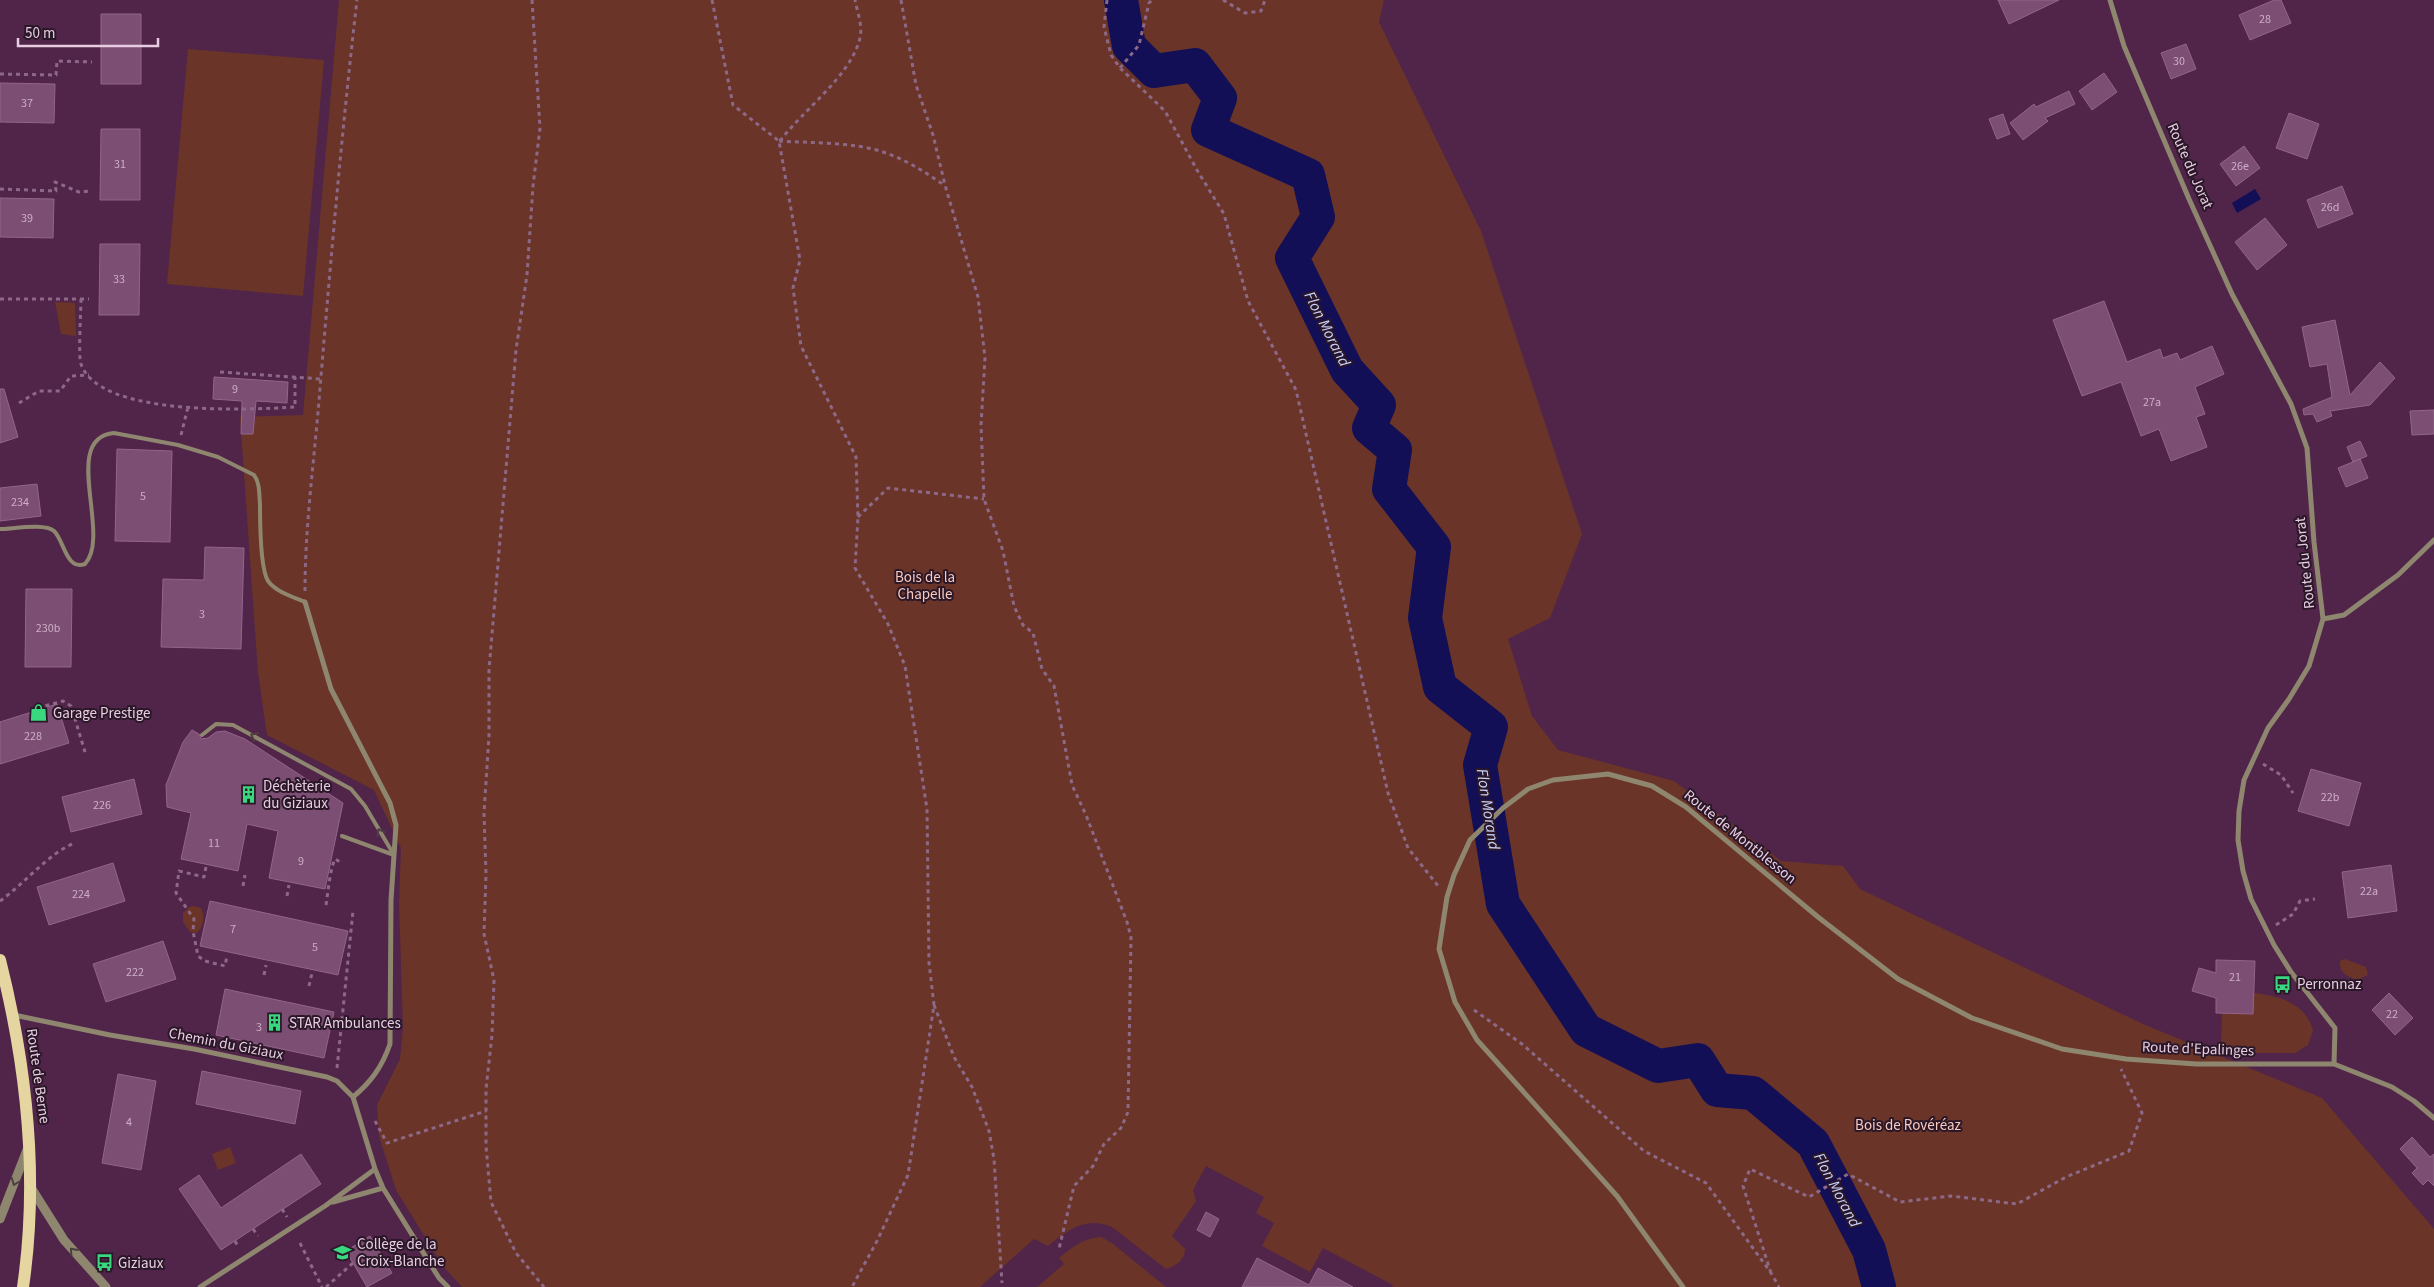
<svg xmlns="http://www.w3.org/2000/svg" width="2434" height="1287" font-family="'Source Sans 3',sans-serif">
<style>
.green{fill:#6a3428}
.water{fill:#120f57}
.lines{fill:none;stroke-linecap:round;stroke-linejoin:round}
.river{stroke:#120f57;stroke-width:34}
.building{fill:#7c4e73;stroke:#94648b}
.path{stroke:#8d6987;stroke-width:3;stroke-dasharray:4 4;stroke-linecap:butt}
.service{stroke:#8e866e;stroke-width:4}
.minor{stroke:#8e866e;stroke-width:5}
.tertiary{stroke:#8e866e;stroke-width:9}
.primary{stroke:#e4d5a1;stroke-width:12}
.oneway{stroke:#4d3e40}
.labels{text-anchor:middle;dominant-baseline:central;stroke-width:4;stroke-linejoin:round;paint-order:stroke}
.number-label{font-size:12px;fill:#cdadc6}
.street-label{font-size:15px;fill:#e8cde2;stroke:#2a1727}
.park-label{font-size:15px;fill:#fcc9bd;stroke:#2a1727}
.poi-label{font-size:15px;fill:#e8cde2;stroke:#2a1727;text-anchor:start}
.water-label{font-size:16px;font-style:italic;fill:#c7d2fd;stroke:#2a1727}
</style>
<rect width="100%" height="100%" fill="#502549"/>
<!-- green -->
<path class="green" d="M339 0H1384L1379 22 1481 231 1582 534 1550 618 1508 639 1532 716 1558 750 1674 781 1781 861 1843 866 1860 889 2143 1024 2322 1098 2434 1229V1287H1392L1393 1285 1323 1248 1310 1272 1262 1246 1274 1223 1256 1213 1264 1197 1206 1166 1193 1190 1196 1201 1172 1236 1185 1249C1185 1260 1176 1266 1166 1269L1112 1227C1086 1216 1068 1230 1048 1246L1034 1239 980 1287H462L443 1266 396 1190 379 1136 377 1105 400 1059 403 1028 399 903 401 848 374 790 267 735 258 673 240 417 303 415Z
M188 49 324 60 303 296 167 284Z
M55 302 75 303 76 336 61 334Z
M194 906 201 908C205 916 204 926 197 933L190 932 183 922V913L189 907Z
M2345 959 2366 967 2368 975 2357 980C2348 977 2338 972 2340 961Z
M2254 993C2279 996 2306 1003 2313 1031L2308 1045 2295 1053H2221L2222 1013 2253 1014Z
M230 1147 236 1163 218 1170 212 1154Z
M1101 1237 1112 1243 1166 1287H1037L1064 1264 1059 1258C1073 1247 1083 1238 1101 1237Z"/>
<!-- water -->
<path class="water" d="M2255 189 2261 199 2237 213 2232 203Z"/>
<g class="lines">
<!-- river -->
<path class="river" d="M1121 0 1129 46 1154 71 1195 65 1220 98 1208 130 1308 175 1318 217 1292 258 1347 370 1379 405 1369 428 1395 450 1389 489 1434 547 1425 618 1440 687 1491 727 1480 765 1503 904 1586 1030 1658 1066 1698 1060 1717 1090 1753 1093 1813 1143 1869 1250 1879 1287"/>
</g>
<!-- building -->
<path class="building" d="M1998 0H2059L2009 24Z
M2274 0H2281L2291 23 2250 40 2239 15Z
M101 14H141V84H101Z
M2186 44 2196 69 2171 79 2161 53Z
M2104 73 2117 92 2092 110 2079 91Z
M0 83 55 84 54 123 0 122Z
M2069 91 2075 104 2045 118 2048 121 2023 140 2010 123 2034 104 2036 107Z
M2289 113 2319 124 2307 159 2276 148Z
M2003 114 2010 134 1997 139 1989 119Z
M101 129H140V200H100Z
M2244 146 2260 168 2236 186 2220 164Z
M2342 186 2353 214 2318 228 2307 200Z
M0 198 54 199 53 238 0 237Z
M2265 218 2287 245 2257 270 2235 242Z
M100 244H140L139 315H99Z
M2104 301 2127 362 2160 349 2163 358 2177 353 2180 360 2212 346 2224 374 2195 387 2205 414 2196 417 2207 447 2171 461 2159 429 2141 436 2121 382 2082 396 2053 320Z
M2335 320 2350 395 2380 362 2395 378 2370 405 2330 411 2332 416 2317 422 2313 414 2304 415 2303 409 2332 397 2327 364 2310 367 2302 327Z
M214 377 288 382 287 403 256 401 253 434H241L242 401 213 399Z
M0 389H4L18 437 0 443Z
M2434 410V434L2412 435 2410 411Z
M2360 441 2367 456 2353 462 2347 447Z
M117 449 172 451 170 542 115 541Z
M2360 459 2368 478 2346 487 2338 468Z
M37 484 41 516 0 521V488Z
M205 547 244 548 241 649 161 647 163 579 204 580Z
M26 589H72L71 667H25Z
M57 704 69 743 0 764V722Z
M192 730 199 734 201 739 208 738 216 732 225 731 245 739 343 803 325 889 269 878 278 831 247 824 238 871 181 859 191 813 167 807 166 785 183 742Z
M2311 769 2361 783 2349 826 2298 811Z
M134 779 142 814 71 832 62 797Z
M113 863 125 901 49 925 37 887Z
M2391 865 2397 911 2348 918 2342 872Z
M210 901 348 931 338 975 200 946Z
M163 941 176 979 106 1002 93 964Z
M2216 960 2255 961 2253 1014 2216 1013V998L2192 991 2199 968 2216 973Z
M225 989 334 1012 324 1058 216 1035Z
M2389 993 2413 1018 2395 1035 2372 1010Z
M202 1071 301 1091 295 1124 196 1104Z
M118 1074 156 1081 141 1170 102 1163Z
M2412 1137 2430 1157 2434 1154V1186L2428 1180 2423 1185 2412 1173 2417 1168 2400 1149Z
M301 1154 321 1184 221 1250 179 1189 199 1175 221 1208Z
M1206 1212 1219 1219 1210 1237 1197 1230Z
M370 1236 392 1273 367 1287 346 1251Z
M1257 1258 1309 1285 1318 1268 1353 1287H1242Z"/>
<g class="lines">
<!-- path -->
<path class="path" d="M532 0 540 128 533 186 527 275 516 350 489 670V736L484 813 486 874 484 934 494 980 492 1035 486 1089V1146L491 1202 516 1253 544 1287
M712 0 733 105 779 141 800 260 793 288 801 346 856 457 858 517 855 568 888 624 905 666 927 809 929 963 934 1005 908 1175 877 1241 852 1287
M901 0 916 85 933 135 945 185 978 297 985 358 981 425 984 499 1003 551 1014 606 1023 625 1033 633 1042 669 1054 686 1072 785 1086 815 1127 922 1131 937 1128 1112 1121 1128 1104 1144 1093 1166 1074 1186 1059 1249
M1107 0 1104 27 1111 55 1120 68 1165 111 1197 170 1224 214 1248 301 1296 390 1388 793 1408 848 1439 887
M1223 0 1245 13 1261 11 1265 0
M1120 68 1139 45 1149 3 1152 0
M0 74 56 75 57 61 92 62
M779 141C810 143 854 142 883 152 905 159 925 172 944 185
M780 141C803 110 851 76 860 38 863 26 857 11 855 0
M0 189 56 191 55 182 79 192 91 191
M0 299H89
M81 299C81 311 78 355 81 364 99 417 249 410 295 407V377
M220 372 321 379
M19 403 39 391H60L71 376 89 375
M181 435 188 407
M858 517 888 488 984 499
M305 591C305 523 315 455 320 388 331 258 342 129 357 0
M30 710 63 701 71 706 85 752
M2263 764 2281 775 2293 793
M206 867 204 877 179 871 176 893 194 919 193 931 198 956 205 961 225 966 227 956
M243 886 245 875
M287 896 289 885
M0 901C24 884 50 852 75 843
M326 905C328 892 330 869 335 859L340 862
M2276 925 2293 914 2300 901 2315 899
M264 975 266 965
M309 986 312 973
M934 1005 954 1057 972 1087 989 1131 994 1159 1002 1283
M1474 1010 1522 1044 1644 1151 1706 1183 1771 1273 1779 1287
M337 1068 353 911
M375 1121 387 1143 486 1111
M282 1209 287 1217
M253 1229 258 1236
M235 1241 239 1248
M300 1243 322 1287
M1771 1273 1743 1186 1750 1169 1809 1197 1848 1174 1900 1202 1951 1196 2017 1204 2066 1177 2129 1151 2142 1113 2121 1069
M326 1287 353 1263"/>
<!-- service -->
<path class="service" d="M0 529C12 529 45 523 54 531 64 540 66 571 85 564 112 535 60 438 114 433L178 445 218 457 254 475C260 483 259 494 260 504 260 521 260 568 268 581 276 592 293 597 305 602
M202 735 216 724 233 725 351 789 365 806 394 855 342 836"/>
<!-- minor -->
<path class="minor" d="M2110 0 2124 46 2189 199 2232 294 2291 404 2307 448 2314 542 2323 619 2309 666 2289 699 2268 728 2244 780 2239 811 2238 840 2243 871 2251 899 2274 945 2291 972 2335 1028 2334 1064
M305 602 331 689 390 803 396 825 391 900 390 1044C382 1067 371 1082 353 1097
M2323 619 2344 615 2398 575 2434 540
M14 1015 110 1035 194 1049 327 1077 337 1081 353 1097 375 1169 383 1188 439 1278 448 1287
M333 1202 383 1188
M200 1287 325 1206 375 1169
M1683 1287 1617 1196 1477 1040 1455 1002 1439 949 1447 897 1454 875 1470 840 1503 808 1528 789 1553 780 1608 774 1652 786 1686 807 1818 917 1898 979 1972 1018 2062 1049 2126 1059 2196 1064H2334L2392 1087 2414 1101 2434 1118"/>
<!-- tertiary -->
<path class="tertiary" d="M30 1186 64 1240 106 1287
M0 1219 27 1150"/>
<!-- primary -->
<path class="primary" d="M0 960C27 1067 39 1177 23 1287"/>
</g>
<!-- one-way arrows -->
<defs><path id="oneway-chevron" d="M-2-3.5L2.5 0L-2 3.5" fill="none" stroke-width="1.6" stroke-linecap="round" stroke-linejoin="round" transform="scale(1.25)"/></defs>
<g class="oneway">
<use href="#oneway-chevron" transform="translate(254 736) rotate(-152)"/>
<use href="#oneway-chevron" transform="translate(380 832) rotate(-119)"/>
<use href="#oneway-chevron" transform="translate(15 1182) rotate(111)"/>
<use href="#oneway-chevron" transform="translate(73 1251) rotate(-132)"/>
</g>
<!-- icons -->
<defs>
<symbol id="shop-bare" viewBox="-9 -9 18 18"><path d="M-5-2.5h2.3a2.7 3.5 0 0 1 5.4 0H5L5.5 6h-11ZM-1.5-2.5h3a1.5 2.3 0 0 0-3 0Z" fill="#39d87f" stroke="#2a1727" stroke-width="2.5" paint-order="stroke"/></symbol>
<symbol id="building-bare" viewBox="-9 -9 18 18"><path d="M-4-6H4V6H1V3H-1V6H-4ZM-2.5-4.3h1.7v1.8h-1.7ZM.8-4.3h1.7v1.8H.8ZM-2.5-1h1.7V.8h-1.7ZM.8-1h1.7V.8H.8Z" fill="#39d87f" stroke="#2a1727" stroke-width="2.5" paint-order="stroke"/></symbol>
<symbol id="bus-bare" viewBox="-9 -9 18 18"><path d="M-5-6H5V4H4V6H2V4H-2V6H-4V4H-5ZM-3.5-4V0h7V-4ZM-3.5 1.2v1.5H-2V1.2ZM2 1.2v1.5H3.5V1.2Z" fill="#39d87f" stroke="#2a1727" stroke-width="2.5" paint-order="stroke"/></symbol>
<symbol id="school-bare" viewBox="-9 -9 18 18"><path d="M0-5L7-2L0 1L-7-2ZM-4 1L0 2.5L4 1V4Q0 6-4 4Z" fill="#39d87f" stroke="#2a1727" stroke-width="2.5" paint-order="stroke"/></symbol>
</defs>
<g fill-rule="evenodd">
<use href="#shop-bare" x="26" y="700" width="25" height="25"/>
<use href="#building-bare" x="236" y="782" width="25" height="25"/>
<use href="#bus-bare" x="2270" y="972" width="25" height="25"/>
<use href="#building-bare" x="262" y="1010" width="25" height="25"/>
<use href="#school-bare" x="330" y="1240" width="25" height="25"/>
<use href="#bus-bare" x="92" y="1250" width="25" height="25"/>
</g>
<g class="labels">
<!-- number labels -->
<g class="number-label">
<text x="2265" y="19">28</text>
<text x="2179" y="61">30</text>
<text x="27" y="103">37</text>
<text x="120" y="164">31</text>
<text x="2240" y="166">26e</text>
<text x="2330" y="207">26d</text>
<text x="27" y="218">39</text>
<text x="119" y="279">33</text>
<text x="235" y="389">9</text>
<text x="2152" y="402">27a</text>
<text x="143" y="496">5</text>
<text x="20" y="502">234</text>
<text x="202" y="614">3</text>
<text x="48" y="628">230b</text>
<text x="33" y="736">228</text>
<text x="2330" y="797">22b</text>
<text x="102" y="805">226</text>
<text x="214" y="843">11</text>
<text x="301" y="861">9</text>
<text x="2369" y="891">22a</text>
<text x="81" y="894">224</text>
<text x="233" y="929">7</text>
<text x="315" y="947">5</text>
<text x="135" y="972">222</text>
<text x="2235" y="977">21</text>
<text x="2392" y="1014">22</text>
<text x="259" y="1027">3</text>
<text x="129" y="1122">4</text>
</g>
<!-- street labels -->
<g class="street-label">
<text transform="translate(2190 166) rotate(66)">Route du Jorat</text>
<text transform="translate(2305 563) rotate(-96)">Route du Jorat</text>
<text transform="translate(1740 837) rotate(39)">Route de Montblesson</text>
<text transform="translate(226 1044) rotate(11)">Chemin du Giziaux</text>
<text transform="translate(2198 1049) rotate(2)">Route d'Epalinges</text>
<text transform="translate(38 1076) rotate(82)">Route de Berne</text>
</g>
<!-- park labels -->
<g class="park-label">
<text x="925" y="577">Bois de la<tspan x="925" dy="17">Chapelle</tspan></text>
<text x="1908" y="1125">Bois de Rovéréaz</text>
</g>
<!-- poi labels -->
<g class="poi-label">
<text x="53" y="713">Garage Prestige</text>
<text x="263" y="786">Déchèterie<tspan x="263" dy="17">du Giziaux</tspan></text>
<text x="2297" y="984">Perronnaz</text>
<text x="289" y="1023">STAR Ambulances</text>
<text x="357" y="1244">Collège de la<tspan x="357" dy="17">Croix-Blanche</tspan></text>
<text x="118" y="1263">Giziaux</text>
</g>
<!-- water labels -->
<g class="water-label">
<text transform="translate(1327 329) rotate(63)">Flon Morand</text>
<text transform="translate(1488 809) rotate(81)">Flon Morand</text>
<text transform="translate(1837 1190) rotate(62)">Flon Morand</text>
</g>
</g>
<!-- scale -->
<path d="M18 38v8h140v-8" fill="none" stroke="#e8cde2" stroke-width="2.5"/>
<text x="25" y="38" font-size="15" fill="#e8cde2" stroke="#2a1727" stroke-width="4" paint-order="stroke">50 m</text>
</svg>
